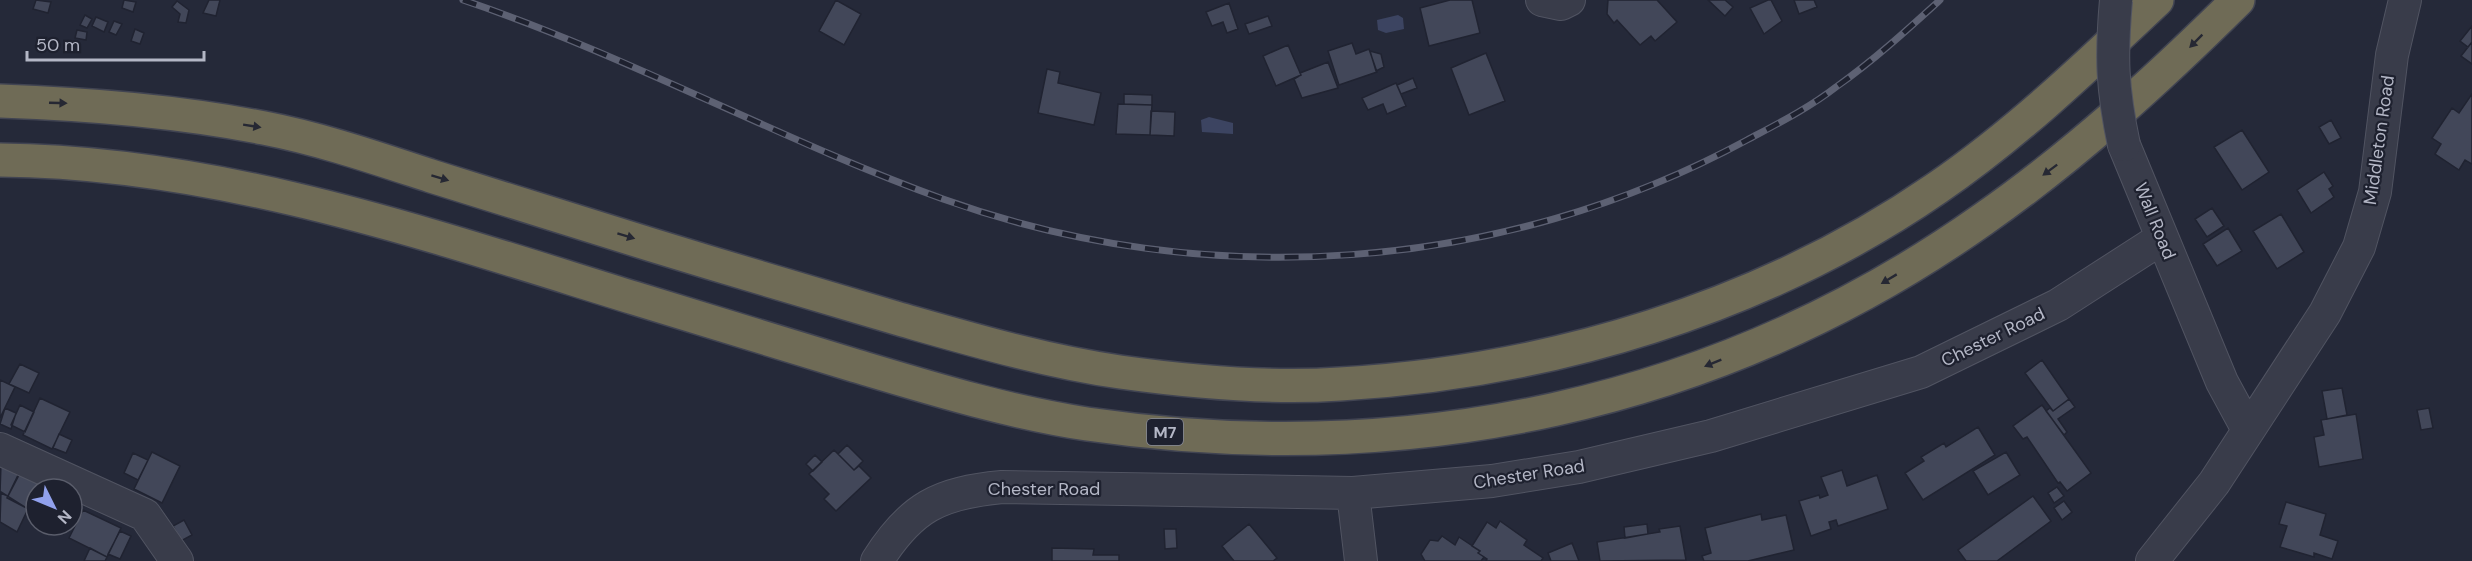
<svg xmlns="http://www.w3.org/2000/svg" width="2472" height="561" font-family="'DM Sans',sans-serif">
<style>
.water{fill:#3c4461}
.building{fill:#424759;stroke:#202331;stroke-width:1.5}
.lines{fill:none;stroke-linecap:round;stroke-linejoin:round}
.minor-casing{stroke:#515462;stroke-width:34}
.highway-casing{stroke:#414452;stroke-width:36}
.minor{stroke:#393c4a;stroke-width:32}
.highway{stroke:#6f6b56;stroke-width:33}
.rail-casing{stroke:#5d6173;stroke-width:7}
.rail{stroke:#1e212f;stroke-width:4.5;stroke-dasharray:14;stroke-linecap:butt}
.minor-bridge-casing{stroke:#515462;stroke-width:34;stroke-linecap:butt}
.minor-bridge{stroke:#393c4a;stroke-width:32}
.oneway{fill:#262833}
.labels{text-anchor:middle;dominant-baseline:central;stroke-width:4.5;stroke-linejoin:round;paint-order:stroke}
.shield{fill:#1e212f;stroke:#878a99;stroke-width:1.5}
.shield-label{font-size:16px;font-weight:bold;fill:#b4b7c6}
.street-label{font-size:18px;fill:#b4b7c6;stroke:#1e212f}
</style>
<rect width="100%" height="100%" fill="#252939"/>
<!-- water -->
<path class="water" d="M1398 15 1403 18 1404 29 1386 33 1378 30 1377 20Z
M1209 117 1233 123V134L1202 132 1201 120Z"/>
<!-- building -->
<path class="building" d="M36 0 51 2 48 13 33 9Z
M124 0 136 2 133 12 122 8Z
M209 0H220L216 16 203 13Z
M836 0 861 14 844 45 819 31Z
M1450 0H1472L1480 33 1429 46 1420 8Z
M1608 0H1657L1677 22 1655 41 1651 36 1640 45 1617 20 1614 23 1607 14Z
M1708 0H1725L1733 7 1725 16Z
M1768 0H1771L1782 21 1764 34 1750 8Z
M1794 0H1814L1817 7 1799 14Z
M177 1 189 10 186 23 178 22 180 14 172 7Z
M1229 3 1238 29 1227 33 1223 22 1212 26 1206 12Z
M85 15 92 19 87 28 80 25Z
M1268 16 1272 26 1249 34 1245 24Z
M96 17 108 22 104 32 92 26Z
M114 21 122 24 116 35 109 32Z
M2472 26V42L2468 47 2460 41Z
M135 29 144 33 140 44 131 41Z
M77 30 87 32 86 40 75 38Z
M2472 42V64L2461 56Z
M1352 43 1356 54 1369 49 1377 72 1339 85 1328 51Z
M1288 45 1301 75 1276 86 1263 56Z
M1370 51 1381 54 1384 67 1376 71Z
M1486 53 1505 101 1469 115 1451 68Z
M1328 62 1338 88 1302 98 1294 79 1301 75 1300 73Z
M1047 69 1060 72 1058 83 1101 93 1094 125 1038 113Z
M1413 78 1417 88 1401 94 1397 85Z
M1396 83 1406 106 1387 114 1383 104 1368 110 1362 98Z
M1124 94 1152 95V105L1124 104Z
M2472 94V164L2465 160 2459 170 2435 154 2441 144 2432 138 2452 108 2459 113Z
M1118 104 1152 105 1150 135 1116 134Z
M1151 111 1175 112 1174 136 1150 135Z
M2331 120 2341 138 2329 144 2319 127Z
M2242 130 2269 172 2242 190 2214 147Z
M2324 172 2333 186 2329 189 2334 197 2311 213 2297 190Z
M2212 208 2224 226 2207 237 2195 219Z
M2281 214 2304 252 2277 269 2253 231Z
M2228 228 2242 251 2217 266 2203 244Z
M2042 360 2069 399 2053 411 2025 373Z
M20 364 39 373 29 393 9 384Z
M0 380 15 387 0 418Z
M2342 388 2347 415 2327 419 2322 391Z
M40 398 70 412 52 449 23 435Z
M2069 399 2075 407 2058 419 2067 432 2064 435 2046 411 2050 408 2053 411Z
M20 405 34 412 25 432 11 425Z
M2042 405 2091 473 2067 491 2060 482 2058 483 2027 437 2023 439 2013 426Z
M5 408 16 413 11 429 0 424Z
M2429 408 2433 428 2421 430 2417 410Z
M2356 414 2363 459 2319 467 2314 437 2324 435 2321 420Z
M1978 427 1995 455 1923 500 1905 473 1924 461 1921 457 1944 443 1946 447Z
M59 434 72 440 66 453 53 448Z
M847 445 863 461 854 470 838 454Z
M834 450 854 470 859 466 871 478 836 511 824 499 829 494 809 474Z
M152 452 180 466 162 503 134 489Z
M2006 452 2020 475 1988 495 1973 471Z
M133 453 148 460 138 480 124 473Z
M815 455 822 462 813 471 806 464Z
M1 464 20 473 8 496 0 493Z
M21 469 58 489H36V513L7 498Z
M1842 470 1847 486 1877 475 1888 509 1838 526 1836 520 1829 522 1831 529 1811 536 1799 501 1819 495 1820 498 1828 495 1821 477Z
M2057 487 2064 496 2054 503 2048 493Z
M1 492 28 509 17 532 0 522Z
M2033 496 2051 521 1997 561H1966L1958 550Z
M2064 501 2072 512 2062 520 2054 508Z
M2286 502 2326 514 2320 535 2338 541 2332 559 2314 553V557L2280 547 2287 526 2279 524Z
M83 510 121 528 107 557 69 538Z
M1761 514 1762 520 1786 515 1794 550 1748 561H1704L1702 556 1711 553 1705 528Z
M184 520 192 535 181 541 173 526Z
M1500 521 1527 540 1524 545 1543 558 1541 561H1486L1487 559 1478 553 1480 551 1472 546 1487 522 1496 528Z
M1249 524 1277 558 1273 561H1234L1222 546Z
M1647 524 1648 534 1625 538 1624 527Z
M1680 526 1686 560 1600 561 1597 542 1660 532 1659 529Z
M1164 529H1176L1177 548 1165 549Z
M120 531 131 536 120 559 108 554Z
M1442 536 1455 545 1459 537 1480 551 1478 553 1484 557 1481 561H1425L1421 554 1430 540 1438 541Z
M1572 543 1579 561H1551L1548 553Z
M90 548 107 557 105 561H84Z
M1052 548 1094 549 1093 555H1119V561H1052Z"/>
<g class="lines">
<defs>
<path id="minor" d="M1542 0 1561 4 1569 0
M2124 145 2222 382 2248 430
M0 449 145 515 177 561
M1353 493 1361 561
M877 561C911 507 939 493 1002 487L1353 493 1492 481 1579 467 1711 436 1921 372 2058 305 2162 238
M2152 561 2214 483 2325 313 2359 247 2375 192 2392 55 2405 0"/>
<path id="highway" d="M0 101C89 104 177 111 264 128 321 139 376 158 431 176 505 199 578 222 652 245 733 270 814 294 896 318 970 339 1044 361 1120 372 1192 382 1268 389 1340 384 1549 372 1763 308 1937 188 2016 134 2087 66 2157 0
M0 160C219 162 427 234 634 298 707 320 780 342 853 365 930 388 1008 412 1087 424 1406 470 1717 407 1982 220 2074 156 2158 79 2238 0"/>
</defs>
<!-- minor casing -->
<use href="#minor" class="minor-casing"/>
<!-- highway casing -->
<use href="#highway" class="highway-casing"/>
<!-- minor -->
<use href="#minor" class="minor"/>
<!-- highway -->
<use href="#highway" class="highway"/>
<defs>
<path id="rail" d="M463 0C627 55 780 140 943 199 1205 293 1502 273 1747 140 1777 124 1809 108 1836 87 1873 61 1907 30 1940 0"/>
</defs>
<!-- rail casing -->
<use href="#rail" class="rail-casing"/>
<!-- rail -->
<use href="#rail" class="rail"/>
<defs>
<path id="minor-bridge" d="M2116 0C2111 57 2112 88 2124 145"/>
</defs>
<!-- minor-bridge casing -->
<use href="#minor-bridge" class="minor-bridge-casing"/>
<!-- minor-bridge -->
<use href="#minor-bridge" class="minor-bridge"/>
</g>
<!-- one-way arrows -->
<defs><path id="oneway-solid" d="M-6-.8H1V-3.2L6.5 0L1 3.2V.8H-6Z" transform="scale(1.5)"/></defs>
<g class="oneway">
<use href="#oneway-solid" transform="translate(2196 41) rotate(135)"/>
<use href="#oneway-solid" transform="translate(58 103) rotate(2)"/>
<use href="#oneway-solid" transform="translate(252 126) rotate(9)"/>
<use href="#oneway-solid" transform="translate(2050 170) rotate(143)"/>
<use href="#oneway-solid" transform="translate(440 178) rotate(17)"/>
<use href="#oneway-solid" transform="translate(626 236) rotate(17)"/>
<use href="#oneway-solid" transform="translate(1889 279) rotate(149)"/>
<use href="#oneway-solid" transform="translate(1713 363) rotate(158)"/>
</g>
<g class="labels">
<!-- shield labels -->
<rect class="shield" x="1147" y="419" width="36" height="26" rx="4.5"/>
<g class="shield-label">
<text x="1165" y="432">M7</text>
</g>
<!-- street labels -->
<g class="street-label">
<text transform="translate(2379 140) rotate(-82)">Middleton Road</text>
<text transform="translate(2155 221) rotate(68)">Wall Road</text>
<text transform="translate(1993 337) rotate(-26)">Chester Road</text>
<text transform="translate(1529 474) rotate(-9)">Chester Road</text>
<text x="1044" y="489">Chester Road</text>
</g>
</g>
<!-- north arrow -->
<g transform="translate(54 507) rotate(133)"><circle r="28" fill="#1e212f" stroke="#5a5d6b" stroke-width="1.5"/>
<path d="M0-4.5L10 22L0 15L-10 22Z" fill="#91a1ed"/>
<text y="-9" font-size="16" font-weight="bold" text-anchor="middle" fill="#b4b7c6">N</text>
</g>
<!-- scale -->
<path d="M27 51v9h177v-9" fill="none" stroke="#b4b7c6" stroke-width="3"/>
<text x="36" y="51" font-size="18" fill="#b4b7c6" stroke="#1e212f" stroke-width="4.5" paint-order="stroke">50 m</text>
</svg>
